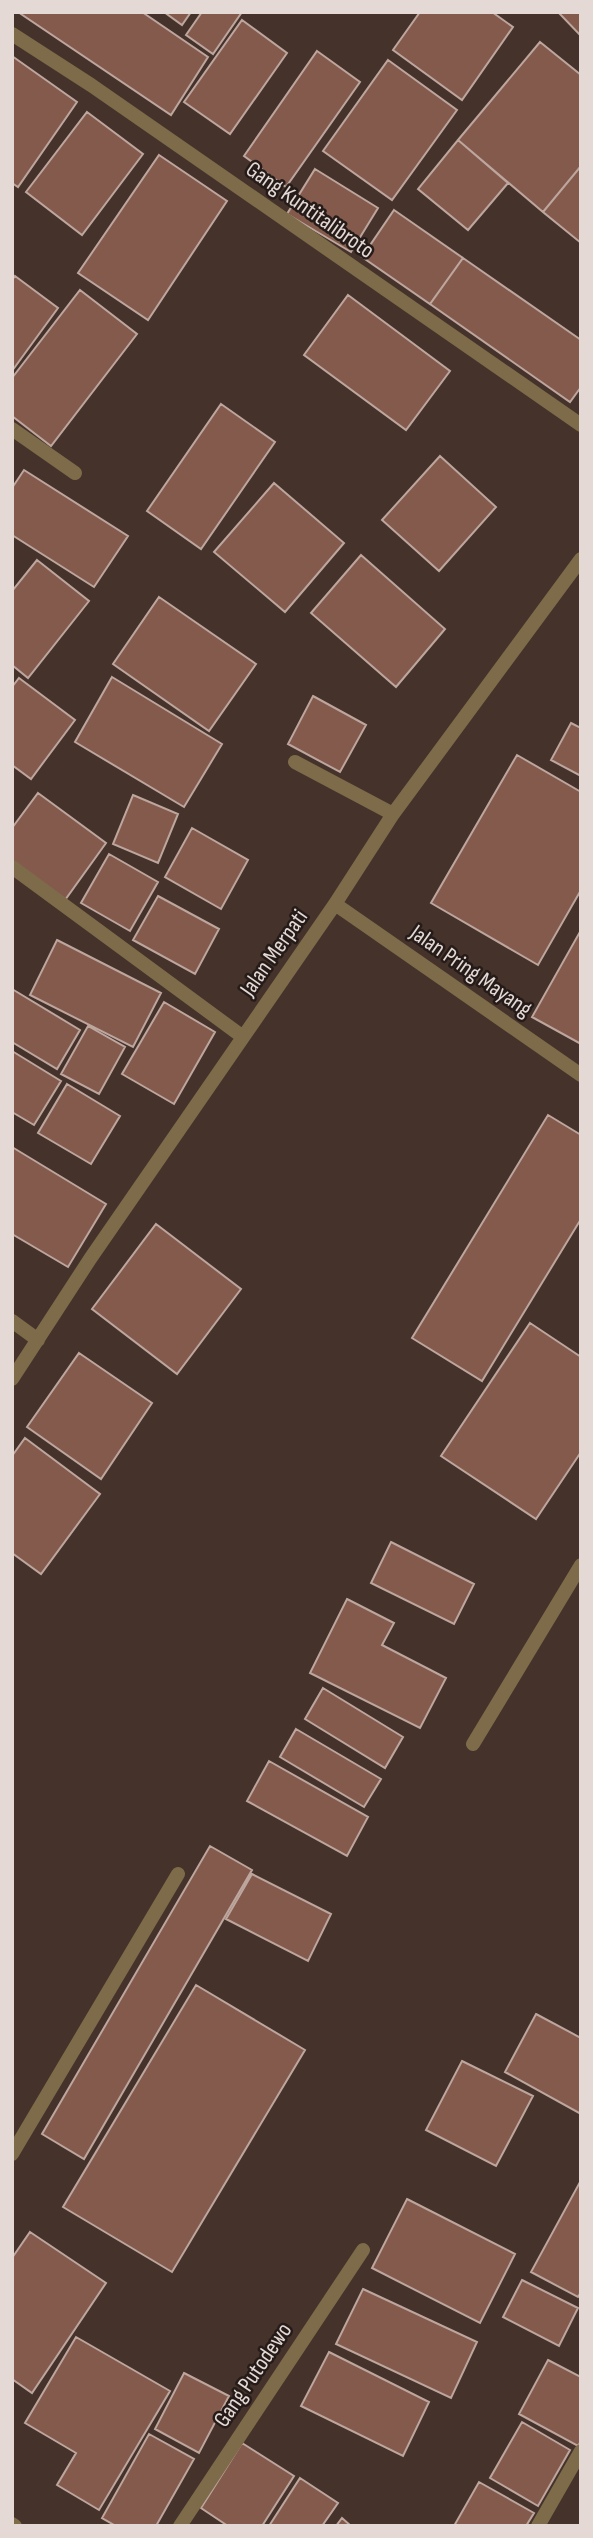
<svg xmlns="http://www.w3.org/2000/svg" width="593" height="2538" font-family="'Sofia Sans Condensed',sans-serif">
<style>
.building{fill:#835a4b;stroke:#bda69e;stroke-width:2}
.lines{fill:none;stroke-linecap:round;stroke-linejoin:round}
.service{stroke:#7e6b4a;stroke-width:14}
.minor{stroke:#7e6b4a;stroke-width:14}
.labels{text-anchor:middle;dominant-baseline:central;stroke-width:5;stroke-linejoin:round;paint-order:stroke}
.street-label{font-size:23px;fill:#e5d9d5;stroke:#251c19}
</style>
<rect width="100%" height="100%" fill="#45322b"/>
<!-- building -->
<path class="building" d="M18 12H142L208 57 171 115Z
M164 12H191L182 25Z
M202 12H242L213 54 186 35Z
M420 12H492L513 27 462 100 393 50Z
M558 12H581V36Z
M242 20 287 53 230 134 184 102Z
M540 42 581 75V166L543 212 458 140Z
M317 51 360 82 286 187 244 156Z
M12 56 77 102 18 187 12 183Z
M388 60 457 110 392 200 323 151Z
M87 112 143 154 82 235 26 192Z
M458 140 508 183 468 230 418 189Z
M159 155 227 201 148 320 78 273Z
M581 166V243L543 212Z
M315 169 378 208 351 252 287 214Z
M394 210 463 258 430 304 362 257Z
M463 258 581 340V387L570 402 430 304Z
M15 276 58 308 12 371V280Z
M80 290 137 334 51 446 12 416V378Z
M348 295 450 371 406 430 304 355Z
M221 404 275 442 201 549 147 511Z
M440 456 496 507 439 571 382 520Z
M24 470 128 536 94 587 12 535V488Z
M274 483 344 543 285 612 214 552Z
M361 555 445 629 396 687 311 613Z
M37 560 89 601 28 678 12 665V591Z
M159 597 256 664 209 731 113 664Z
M112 677 222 744 184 807 75 742Z
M19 678 75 720 31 779 12 765V687Z
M313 696 366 725 340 772 288 744Z
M571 723 581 728V776L551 760Z
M517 755 581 792V890L538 965 431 903Z
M38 793 106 843 65 900 12 861V828Z
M133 795 178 814 158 863 113 844Z
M192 828 248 860 221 909 165 877Z
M109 854 158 882 130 931 81 903Z
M158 896 219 929 195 974 133 940Z
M581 930V1044L532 1017Z
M57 940 161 993 133 1047 30 995Z
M12 989 80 1030 57 1069 12 1042Z
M164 1002 215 1032 174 1104 122 1074Z
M88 1026 125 1047 99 1094 61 1074Z
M12 1051 61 1081 34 1125 12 1112Z
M67 1084 120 1116 91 1164 38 1133Z
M548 1115 581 1135V1219L482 1381 412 1338Z
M12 1147 106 1204 68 1267 12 1234Z
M156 1224 241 1289 177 1374 92 1309Z
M530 1323 581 1357V1452L536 1519 441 1456Z
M79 1353 152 1403 101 1479 27 1427Z
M25 1438 100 1494 41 1574 12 1553V1456Z
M391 1542 474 1584 454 1624 371 1583Z
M347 1599 394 1623 382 1645 446 1678 420 1728 310 1673Z
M323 1688 403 1737 385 1768 305 1719Z
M296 1729 381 1779 364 1807 280 1757Z
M269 1761 368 1817 347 1856 247 1801Z
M210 1846 252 1870 84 2159 42 2134Z
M252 1874 331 1914 308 1961 226 1919Z
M196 1985 305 2050 172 2272 63 2207Z
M536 2014 581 2038V2114L505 2072Z
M462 2061 533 2096 496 2166 426 2130Z
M580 2182 581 2292 578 2297 531 2272Z
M407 2199 515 2254 480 2323 372 2268Z
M30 2232 106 2283 32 2393 12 2379V2258Z
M522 2280 578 2308 559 2346 503 2317Z
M363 2289 477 2342 451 2398 336 2344Z
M76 2337 170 2391 99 2510 57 2485 76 2453 25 2423Z
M329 2352 429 2402 403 2456 301 2406Z
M548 2360 581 2377V2441L578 2446 519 2414Z
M184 2373 229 2396 199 2453 155 2429Z
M522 2422 570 2450 538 2506 490 2478Z
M149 2434 194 2459 156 2526H116L102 2518Z
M242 2443 294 2476 262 2526H228L201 2508Z
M300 2478 338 2503 322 2526H269Z
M479 2482 534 2513 526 2526H454Z
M342 2518 351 2526H336Z"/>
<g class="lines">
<!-- service -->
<path class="service" d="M12 2154 178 1874"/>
<!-- minor -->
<path class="minor" d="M12 34 91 85 581 425
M12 429 75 473
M295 762 393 814
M12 867 243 1037
M335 904 581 1075
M12 1321 38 1340
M12 1379 90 1259 335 904 393 814 581 559
M473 1744 581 1565
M12 2524 15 2526
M180 2526 363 2250
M538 2526 581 2451"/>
</g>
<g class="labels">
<!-- street labels -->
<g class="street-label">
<text transform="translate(310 210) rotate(35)">Gang Kuntitalibroto</text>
<text transform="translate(274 953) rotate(-55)">Jalan Merpati</text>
<text transform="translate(471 971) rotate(35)">Jalan Pring Mayang</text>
<text transform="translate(253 2375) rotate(-56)">Gang Putodewo</text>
</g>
</g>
<!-- border -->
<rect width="593" height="2538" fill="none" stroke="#e5d9d5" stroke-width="28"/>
</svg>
